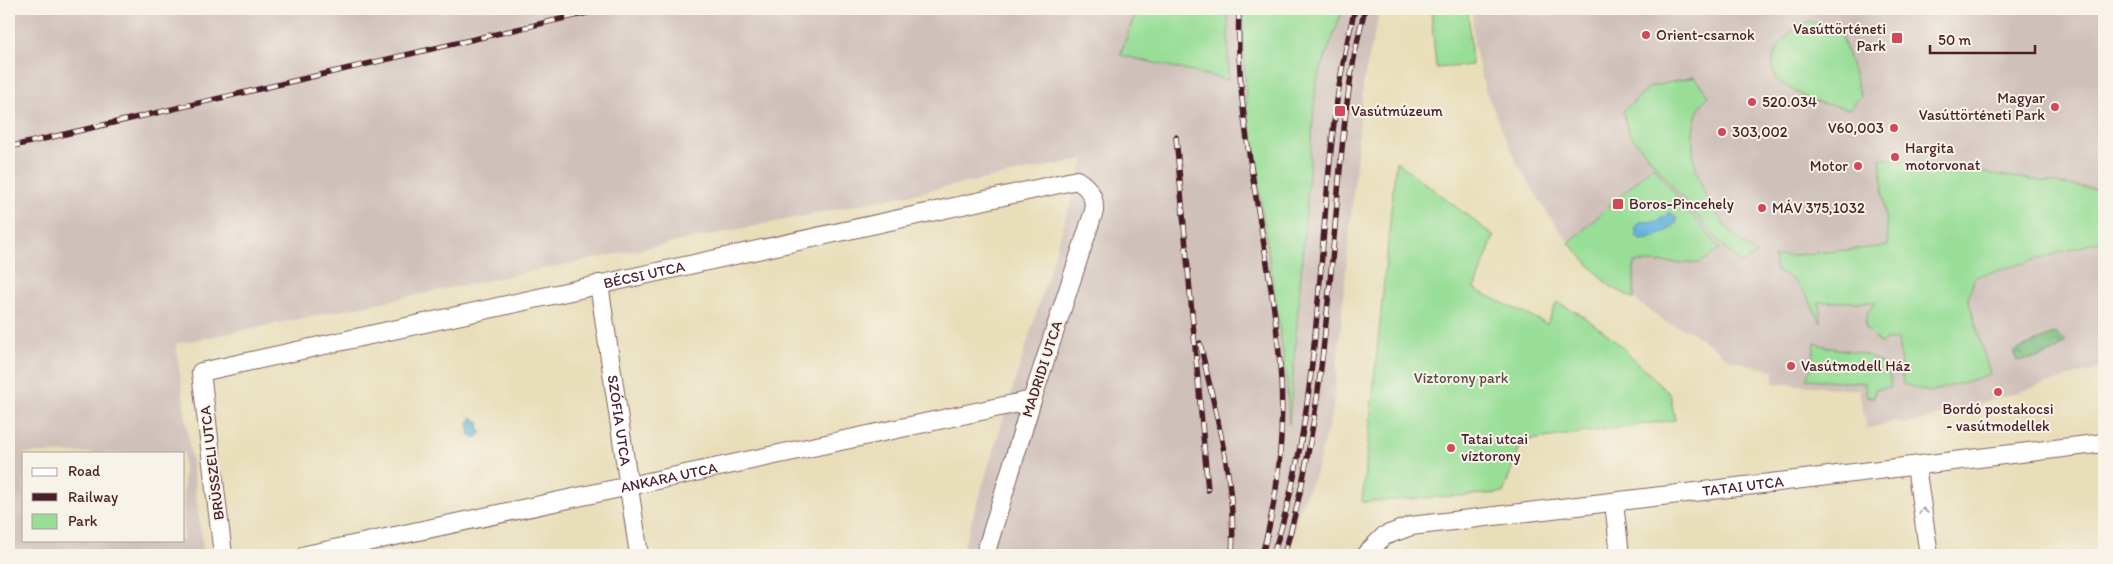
<svg xmlns="http://www.w3.org/2000/svg" width="2113" height="564" font-family="Itim,sans-serif">
<style>
.industrial{fill:#cfc0ba;fill-rule:evenodd}
.green{fill:#98de97;stroke:#717e61}
.forest{fill:url(#forest-crowns);stroke:#626e56}
.water{fill:#64b2de;stroke:#576884}
.lines{fill:none;stroke-linecap:round;stroke-linejoin:round}
.minor-casing{stroke:#81625d;stroke-width:20}
.minor{stroke:#fff;stroke-width:18}
.rail-casing{stroke:#4a1f2b;stroke-width:5.5}
.rail{stroke:#f7f3e8;stroke-width:4;stroke-dasharray:11;stroke-linecap:butt}
.oneway{stroke:#ae9aa0}
.poi-dot{fill:#d1495b;stroke:#f7f3e8;stroke-width:2}
.labels{text-anchor:middle;dominant-baseline:central;stroke-width:4;stroke-linejoin:round;paint-order:stroke}
.poi-label{font-size:15px;fill:#4a1f2b;stroke:#f7f3e8;text-anchor:start}
.street-label{font-size:15px;fill:#4a1f2b;stroke:#f7f3e8}
.park-label{font-size:15px;fill:#5e4f46;stroke:#f7f3e8}
</style>
<defs>
<pattern id="forest-crowns" width="20" height="18" patternUnits="userSpaceOnUse" patternTransform="scale(1.25)"><rect width="20" height="18" fill="#7abd80"/><path d="M2 6a3 3 0 1 1 6 0M12 15a3 3 0 1 1 6 0" fill="none" stroke="#669969"/></pattern>
</defs>
<rect width="100%" height="100%" fill="#f7f3e8"/>
<filter id="ink" filterUnits="userSpaceOnUse"><feTurbulence type="fractalNoise" baseFrequency=".02" numOctaves="2"/><feDisplacementMap in="SourceGraphic" scale="10" xChannelSelector="R" yChannelSelector="G"/><feConvolveMatrix kernelMatrix="1 2 1 2 8 2 1 2 1" color-interpolation-filters="sRGB"/></filter>
<filter id="wash" filterUnits="userSpaceOnUse"><feTurbulence type="fractalNoise" baseFrequency=".0096" numOctaves="4" result="noise"/><feDisplacementMap in="SourceGraphic" scale="20" xChannelSelector="R" yChannelSelector="G"/><feGaussianBlur stdDeviation="1.12" result="paint"/><feColorMatrix in="noise" values="0 0 0 0 0 0 0 0 0 0 0 0 0 0 0 0 0 1.4 0 .05"/><feComposite in="paint" operator="in"/></filter>
<g filter="url(#wash)">
<rect width="100%" height="100%" fill="#e8deb9"/>
<!-- industrial -->
<path class="industrial" d="M9 9H1137L1121 55 1228 79V9H1242L1246 100 1286 373 1290 420 1316 83 1343 9H1380L1364 79 1333 409 1315 475 1297 515 1289 555H961L1084 159 176 344 204 555H9ZM24 453H184V540H24Z
M1472 9H2104V367L1920 421 1905 424 1896 421 1867 429 1859 390 1773 383 1774 371 1731 360 1692 332 1665 322 1634 299 1608 285 1569 243 1550 217 1517 164 1485 90 1474 45Z"/>
<!-- green -->
<path class="green" d="M1137 9H1228V80L1120 55Z
M1242 9H1343L1316 83 1289 424 1286 373 1246 100Z
M1431 9H1468L1472 65 1436 68Z
M1809 21 1840 30 1861 96 1850 109 1811 101 1776 80C1775 74 1771 66 1773 60 1777 43 1794 27 1809 21Z
M1694 77 1709 96C1697 106 1695 118 1693 133 1689 180 1719 229 1757 254L1741 264 1720 243 1628 132 1623 111 1650 87Z
M1880 158 2104 190V240L1975 277 1968 298 1990 375 1929 392 1903 384 1898 339 1885 340 1882 344 1865 327 1867 313 1876 302H1819L1821 323C1808 299 1803 281 1776 271L1774 257 1888 246Z
M1396 161 1494 236 1474 289 1547 324 1557 302 1578 313 1610 336 1670 394 1675 420 1522 441 1503 493 1362 502Z
M1653 166 1720 249 1700 263 1634 262V299L1608 285 1569 243Z
M1815 343C1838 353 1871 347 1888 371 1890 375 1890 382 1891 387L1875 389 1874 398 1867 396 1864 383 1806 379 1812 367Z"/>
<!-- forest -->
<path class="forest" d="M2055 333 2066 341C2056 356 2034 359 2017 361L2013 352Z"/>
<!-- water -->
<path class="water" d="M1670 212 1676 217V224C1665 233 1655 239 1640 240L1636 235V227L1640 222 1658 221Z
M472 417 480 423 478 428 482 433 474 439 470 435 468 423Z"/>
</g>
<g filter="url(#ink)">
<g class="lines">
<defs>
<g id="minor">
<path id="s1" d="M599 284 639 555"/>
<path d="M1916 466 1929 555"/>
<path d="M1614 503 1620 555"/>
<path id="s2" d="M223 555 201 372 1077 180C1089 188 1095 196 1094 211L1032 400 985 555"/>
<path id="s3" d="M306 555 1032 400"/>
<path id="s4" d="M1365 555 1384 536 1411 526 2104 443"/>
</g>
</defs>
<!-- minor casing -->
<use href="#minor" class="minor-casing"/>
<!-- minor -->
<use href="#minor" class="minor"/>
<defs>
<path id="rail" d="M1239 9C1234 135 1274 255 1281 380 1284 439 1278 498 1262 555
M1176 137 1208 490
M9 147 604 9
M1200 343C1215 412 1237 484 1232 555
M1273 555C1300 473 1311 387 1318 302 1327 204 1330 104 1355 9
M1284 555C1317 444 1326 330 1336 215 1342 146 1347 76 1365 9"/>
</defs>
<!-- rail casing -->
<use href="#rail" class="rail-casing"/>
<!-- rail -->
<use href="#rail" class="rail"/>
</g>
<!-- one-way arrows -->
<defs><path id="oneway-chevron" d="M-2-3.5L2.5 0L-2 3.5" fill="none" stroke-width="1.6" stroke-linecap="round" stroke-linejoin="round" transform="scale(1.25)"/></defs>
<use class="oneway" href="#oneway-chevron" transform="translate(1923 511) rotate(-98)"/>
</g>
<!-- markers -->
<g class="poi-dot">
<circle cx="1646" cy="35" r="5"/>
<rect x="1891" y="32" width="12" height="12" rx="2.5"/>
<circle cx="1752" cy="102" r="5"/>
<circle cx="2055" cy="107" r="5"/>
<rect x="1334" y="105" width="12" height="12" rx="2.5"/>
<circle cx="1894" cy="128" r="5"/>
<circle cx="1722" cy="132" r="5"/>
<circle cx="1895" cy="157" r="5"/>
<circle cx="1858" cy="166" r="5"/>
<rect x="1612" y="198" width="12" height="12" rx="2.5"/>
<circle cx="1762" cy="208" r="5"/>
<circle cx="1791" cy="366" r="5"/>
<circle cx="1998" cy="392" r="5"/>
<circle cx="1451" cy="448" r="5"/>
</g>
<g class="labels">
<!-- poi labels -->
<g class="poi-label">
<text x="1886" y="29" text-anchor="end">Vasúttörténeti<tspan x="1886" dy="17">Park</tspan></text>
<text x="1656" y="35">Orient-csarnok</text>
<text x="2045" y="98" text-anchor="end">Magyar<tspan x="2045" dy="17">Vasúttörténeti Park</tspan></text>
<text x="1762" y="102">520.034</text>
<text x="1351" y="111">Vasútmúzeum</text>
<text x="1884" y="128" text-anchor="end">V60,003</text>
<text x="1732" y="132">303,002</text>
<text x="1905" y="148">Hargita<tspan x="1905" dy="17">motorvonat</tspan></text>
<text x="1848" y="166" text-anchor="end">Motor</text>
<text x="1629" y="204">Boros-Pincehely</text>
<text x="1772" y="208">MÁV 375,1032</text>
<text x="1801" y="366">Vasútmodell Ház</text>
<text x="1998" y="409" text-anchor="middle">Bordó postakocsi<tspan x="1998" dy="17">- vasútmodellek</tspan></text>
<text x="1461" y="439">Tatai utcai<tspan x="1461" dy="17">víztorony</tspan></text>
</g>
<!-- street labels -->
<g class="street-label">
<text stroke="none"><textPath href="#s2" startOffset="638">BÉCSI UTCA</textPath></text>
<text transform="translate(1042 369) rotate(-72)">MADRIDI UTCA</text>
<text stroke="none"><textPath href="#s1" startOffset="138">SZÓFIA UTCA</textPath></text>
<text transform="translate(212 463) rotate(-97)">BRÜSSZELI UTCA</text>
<text stroke="none"><textPath href="#s3" startOffset="371">ANKARA UTCA</textPath></text>
<text stroke="none"><textPath href="#s4" startOffset="390">TATAI UTCA</textPath></text>
</g>
<!-- park labels -->
<g class="park-label">
<text x="1461" y="378">Víztorony park</text>
</g>
</g>
<!-- margin -->
<rect width="2113" height="564" fill="none" stroke="#f7f3e8" stroke-width="30"/>
<!-- legend -->
<rect x="22" y="452" width="162" height="90" fill="#f7f3e8" stroke="#b29e9c"/>
<rect x="32" y="468" width="25" height="8" fill="#ffffff" stroke="#b29e9c"/>
<text x="68" y="476" font-size="15" fill="#4a1f2b">Road</text>
<rect x="32" y="493" width="25" height="8" fill="#4a1f2b" stroke="#b29e9c"/>
<text x="68" y="502" font-size="15" fill="#4a1f2b">Railway</text>
<rect x="32" y="514" width="25" height="15" fill="#98de97" stroke="#b29e9c"/>
<text x="68" y="526" font-size="15" fill="#4a1f2b">Park</text>
<!-- scale -->
<path d="M1930 45v8h105v-8" fill="none" stroke="#4a1f2b" stroke-width="2.5"/>
<text x="1938" y="45" font-size="15" fill="#4a1f2b" stroke="#f7f3e8" stroke-width="4" paint-order="stroke">50 m</text>
</svg>
